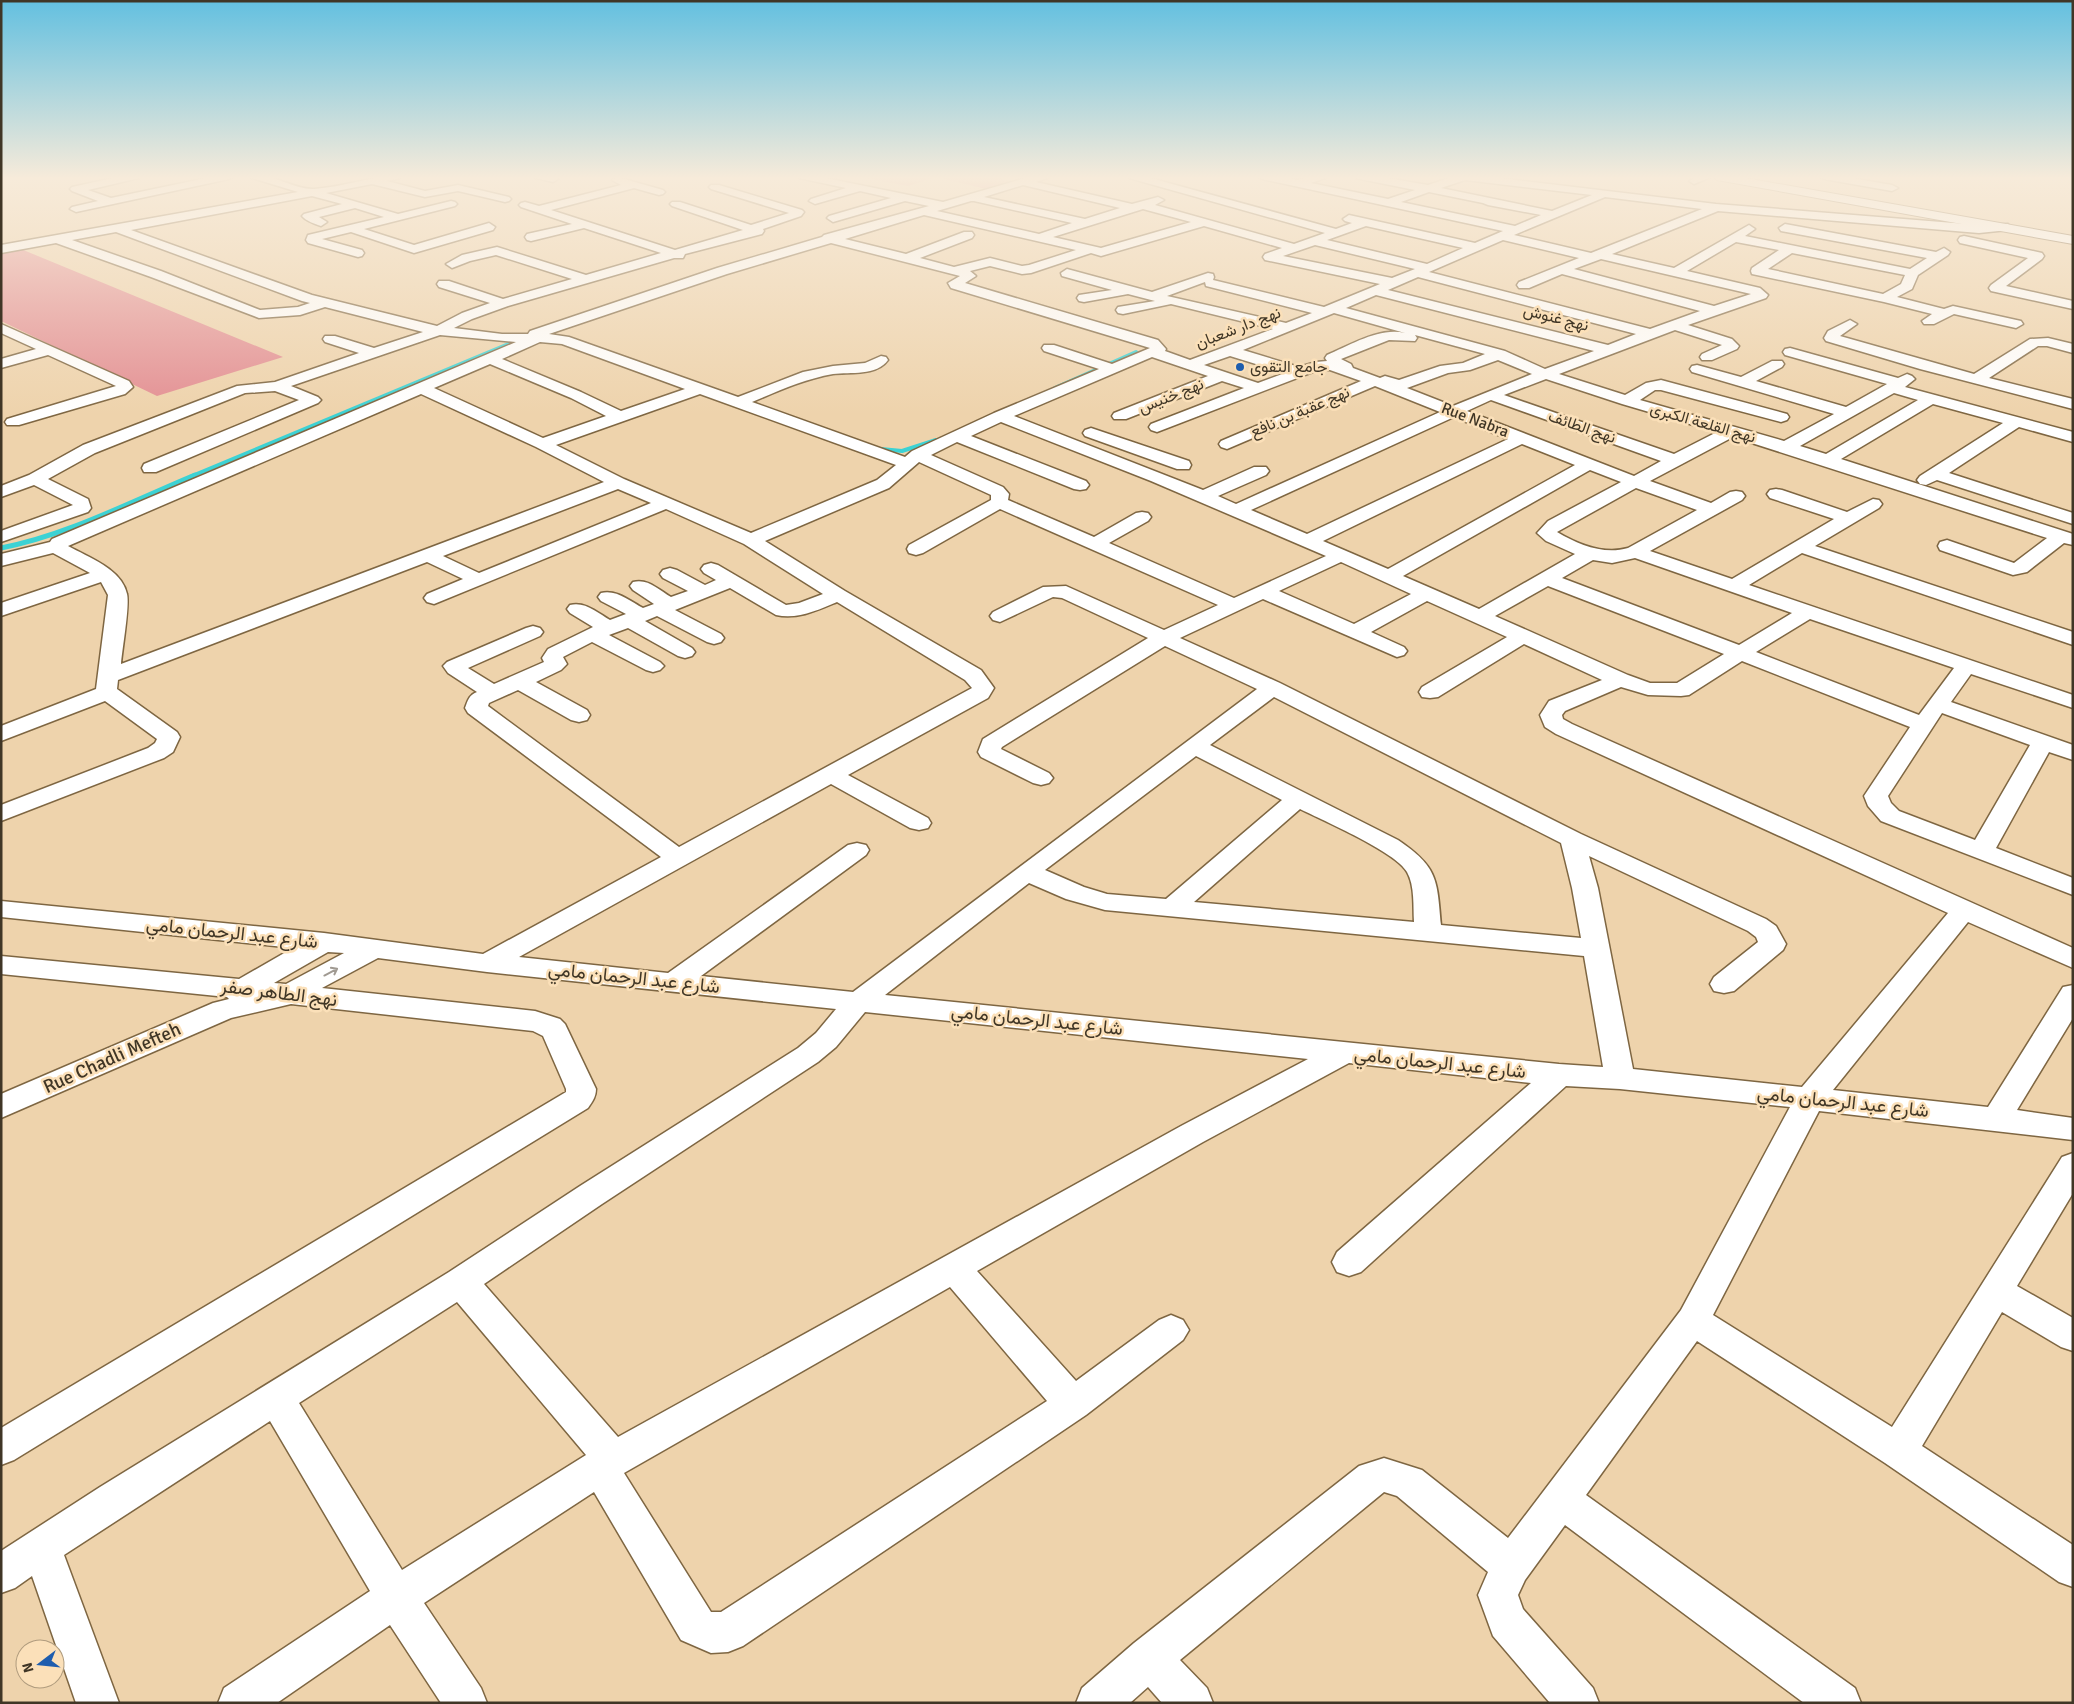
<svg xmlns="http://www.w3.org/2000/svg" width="2074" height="1704" font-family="Signika,Vazirmatn,sans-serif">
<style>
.green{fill:#e38f93}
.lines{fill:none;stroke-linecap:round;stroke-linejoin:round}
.stream-far1{stroke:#3cd2d4;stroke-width:4}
.stream{stroke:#3cd2d4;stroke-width:5}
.minor-casing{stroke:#7e6642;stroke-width:3}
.major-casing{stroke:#7e6642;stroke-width:2}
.minor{fill:#fff;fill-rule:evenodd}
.major{fill:#fff;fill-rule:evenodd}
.oneway{stroke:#a09a92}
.poi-dot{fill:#1e5dae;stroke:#fbe0b9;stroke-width:2}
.labels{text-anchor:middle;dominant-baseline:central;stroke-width:5;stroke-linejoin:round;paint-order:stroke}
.far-street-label{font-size:16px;fill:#403626;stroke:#fbe0b9}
.far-poi-label{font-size:16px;fill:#403626;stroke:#fbe0b9;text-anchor:start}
.street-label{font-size:19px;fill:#403626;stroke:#fbe0b9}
</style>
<rect width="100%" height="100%" fill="#eed3ac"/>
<!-- green -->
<path class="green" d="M855 176H1008L1000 179 1015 182 990 190 936 177 908 186Z
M16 247 283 357 157 396 1 321V250Z"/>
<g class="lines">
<!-- stream-far1 -->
<path class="stream-far1" d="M1055 388 1136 352
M881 449 902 451 936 440
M192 476 518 340"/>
<!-- stream -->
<path class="stream" d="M1 548C68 535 132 501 195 475"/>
<defs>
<path id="minor" d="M122 176H140L139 178 88 190 111 198 216 176H234L229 179 76 212 70 209 72 207 98 201 72 191 70 189 72 187Z
M251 176C274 173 295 190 314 189 343 187 371 176 401 176L400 178 387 181 425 191 458 185 509 197 511 199 509 201 505 202 458 191 425 197 372 184 326 193 398 214 451 201 455 202 457 204 455 206 364 229 414 245 489 223 495 227 493 230 414 253 351 232 322 239 362 250 364 253 362 256 358 257 308 243 306 240 308 235 384 217 355 208 319 217 327 222 321 226C315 224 306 221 302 216L304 214 342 204 312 196 131 230 312 295 437 326 462 313 490 303 439 287 437 284 439 281H449L503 299 572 279 496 255 470 261 452 268 446 264 462 255 497 247 586 275 661 253 584 228 531 241 527 240 525 237 527 234 572 224 521 207 519 205 521 203 525 202 539 206 621 185 612 180 617 177 663 190 665 192 663 194 659 195 634 188 551 210 675 250 743 230 672 206 670 204 672 202H680L751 225 789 213 711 189 709 187 711 185H719L802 210 804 212 801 216 763 229 764 231 762 234 685 254 683 258H674L508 306 472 319 454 328 502 334H528L530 331 717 268 822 237 824 235 929 206 905 201 833 222 827 218 829 216 891 198 860 191 815 204 809 201 811 199 846 188 799 178 798 176H816L943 202 1033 176H1048L1047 178 1036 182 1132 204 1158 197 1164 200 1155 205 1294 244 1325 233 1129 178 1128 176H1143L1336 229 1352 223 1345 221 1343 219 1349 215 1475 243 1503 231 1262 179 1257 176H1276L1298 180 1311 176H1326L1325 178 1311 183 1388 199 1415 190 1360 179 1356 178 1355 176H1375L1428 185 1455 176H1483L1716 204 1979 225 2008 224 2010 227 2008 230 1979 233 1718 211 1612 254 1674 268 1749 225 1755 229 1745 236 1910 269 1927 258 1781 231 1779 228 1785 224 1936 252 1944 248 1950 252 1948 255 1918 275 1912 289 1897 297 1944 309 1953 306 2021 321 2023 324 2016 328 1954 314 1934 324H1924L1922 321 1932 314 1884 302 1752 274 1751 271 1752 268 1779 250 1736 242 1687 271 1760 288 1768 295 1766 298 1688 325 1732 339 1739 346 1737 349 1712 360H1702L1700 357 1702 354 1722 345 1675 330 1559 374 1625 395 1646 383 1661 380 1787 414 1789 417 1787 420 1781 422 1661 390H1655L1640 400 1784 441 1834 414 1692 372 1690 369 1692 366 1697 365 1741 377 1772 361H1782L1784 364 1782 367 1756 381 1846 407 1887 384 1785 355 1783 352 1785 349 1790 348 1898 378 1907 374 1912 376 1915 379 1905 387 2073 432V442L2019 427 1949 473 2073 513V524L1937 480 1926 485 1920 484 1917 480 1920 476 2003 423 1933 404 1841 459 2073 534V545L2064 543 2027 572 2013 575 1940 550 1938 546 1940 542 1947 540 2014 563 2047 538 1733 437 1650 481 1711 503 1730 492 1736 491 1742 492 1745 496 1742 500 1650 551 1732 579 1834 519 1770 498 1767 494 1770 490 1776 489 1782 490 1847 512 1873 499 1879 500 1882 504 1879 508 1815 546 2073 632V645L1802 553 1749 585 2073 695V708L1971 674 1951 702 2073 745V760L2049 752 1996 848 2073 878V895L1881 821 1868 806 1864 796 1910 727 1742 661 1689 695 1681 696 1648 695 1621 687 1565 711 1562 715 1563 719 1572 724 2073 948V968L1968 922 1833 1090 1988 1107 2063 987 2073 985V1018L2017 1110 2073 1118V1140L1819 1111 1713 1315 1892 1427 2062 1157 2073 1153V1193L2017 1286 2073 1318V1351L2061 1347 2002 1312 1922 1446 2073 1545V1587L2059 1582 1885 1463 1697 1341 1586 1495 1855 1688 1861 1703H1804L1565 1525 1525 1580 1518 1595 1523 1609 1593 1688 1599 1703H1550L1493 1636 1478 1595 1488 1572 1397 1496 1384 1492 1180 1660 1207 1688 1213 1703H1162L1148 1687 1130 1703H1076L1082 1688 1134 1643 1359 1466 1384 1458 1422 1470 1508 1538 1681 1310 1790 1107 1620 1089 1566 1086 1361 1272 1349 1276 1337 1272 1332 1262 1337 1252 1531 1083 1349 1063 1203 1142 977 1271 1076 1381 1159 1320 1171 1315 1183 1320 1189 1330 1183 1340 1086 1415 743 1646 728 1652 711 1653 681 1640 594 1492 424 1603 481 1688 487 1703H441L390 1625 277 1703H218L224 1688 370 1591 270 1421 64 1555 119 1703H76L32 1576 15 1588 1 1593V1551L100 1487 449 1272 580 1186 798 1048 816 1033 836 1009 487 972 378 958 322 988 535 1011 560 1019 565 1024 596 1089C596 1097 592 1102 588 1108L14 1460 1 1465V1428L566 1092V1089L543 1036 533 1031 291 1004 231 1018 1 1118V1094L213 1003 229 999 227 997 1 974V956L239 979 293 948 1 917V901L324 933 483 954 661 857 468 713 465 708C468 700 469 695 477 692L448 673 443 666 447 662 526 628 533 626 540 628 543 632 540 636 468 668 494 684 544 662 542 658 548 649 593 627 570 613 567 609 570 605C585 601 598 613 610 620L626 614 601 601 598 597 601 593C616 589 630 601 643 608L654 604 633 590 630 586 633 582C648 578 659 590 671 597L688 591 663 578 660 574 663 570 670 568 677 570 705 585 716 580 704 573 701 569 704 565 711 563 718 565 786 605 799 603 823 594 744 544 666 509 434 604 427 602 424 598 427 594 463 579 427 562 118 680 117 689 177 732 180 737 173 752 164 758 1 821V805L148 748 155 743 157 739 105 701 1 741V726L96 689 108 595 101 582 1 616V603L90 573 53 553 1 566V554L50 542 52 539 516 342 440 335 291 386 318 397 321 400 318 403 156 472H144L142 468 144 464 299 400 275 391 245 393 95 453 48 479 88 499 91 508 88 512 1 542V531L73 505 34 485 1 497V486L29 475 83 445 237 386 275 382 359 353 325 342 323 339 325 336H335L374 348 423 332 325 307 300 315 259 318 151 277 56 243 1 253V245L298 192 252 178ZM1465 180 1592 195 1552 211 1441 188ZM1023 185 1120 208 1085 219 984 197ZM1429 192 1483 203 1488 205 1541 215 1515 226 1401 202ZM1605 197 1702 209 1591 253 1514 235ZM971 201H974L1072 223 1039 234 937 211ZM1143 209 1191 222 1101 248 1053 237ZM924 215 1076 250 1029 265 1022 266 990 258 954 267 920 258 972 238 974 235 972 232H964L906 254 845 239ZM1204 226 1282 248 1265 254 1263 257 1265 260 1380 284 1324 307 1213 280 1214 277 1213 274 1208 273 1152 292 1067 269 1061 273 1062 276 1112 290 1079 295 1077 298 1079 301 1084 302 1128 294 1155 301 1118 307 1116 310 1118 313 1123 314 1171 304 1273 329 1190 360 1165 351 1166 349 1158 340 965 283 976 276 970 271 990 266 1022 274 1031 273 1091 253 1101 256ZM1366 226 1463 248 1427 264 1327 240ZM116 232 302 301 310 303 298 307 260 310 161 271 72 240ZM1503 240 1579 258 1519 282 1517 285 1519 288H1529L1562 274 1700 311 1650 329 1429 272ZM831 243 960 276 948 283 951 288 1150 348 1112 364 1054 345H1044L1042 348 1044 351 1099 369 994 413 912 451 905 457 752 402C778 391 805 379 833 374 850 372 877 376 888 360L886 357 881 356 865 363 833 366 803 372 738 397 569 337 549 334 727 274ZM1315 245 1415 269 1392 278 1283 256ZM1792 253 1905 275 1901 284 1883 294 1768 269ZM1601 259 1751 294 1714 306 1574 269ZM1418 277 1636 334 1608 345 1388 290ZM1205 282 1206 286 1312 313 1286 323 1167 296ZM1376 295 1594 351 1545 369 1505 351 1346 308ZM1334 313 1405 333C1379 327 1351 345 1327 355L1325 358 1327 361 1316 362 1299 367 1243 350ZM1415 335 1485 354 1463 363 1440 366 1399 380 1385 376 1380 378 1353 368 1351 364 1341 359 1389 340 1415 341 1417 338ZM540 342 562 344 685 389 621 411 581 392 502 359ZM1230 356 1285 373 1258 383 1204 365ZM1152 357 1208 376 1114 413 1112 416 1114 419H1126L1222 381 1244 388 1151 424 1149 427 1151 430 1157 432 1318 370H1330L1361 381 1221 441 1219 444 1221 447 1227 449 1375 386 1440 412 1236 504 1218 496 1266 475 1269 471 1266 467H1254L1203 490 1014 416ZM1498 360 1532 374 1453 406 1407 388 1448 373 1470 370ZM490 364 571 398 606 416 543 438 434 388ZM1546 379 1622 404 1717 432 1674 454 1504 395ZM1894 393 1918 400 1826 454 1800 446ZM421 394 536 447 604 482 121 664C122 650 130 605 127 594 122 569 88 557 68 546ZM700 394 896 465 877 480 751 533 624 479 556 445ZM1491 400 1661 461 1634 476 1467 411ZM1454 417 1508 439 1307 534 1251 510ZM1001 422 1151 481 1326 556 1234 598 1109 543 1148 521 1151 517 1148 513 1142 512 1136 513 1094 537 1008 500 1009 494 1003 487 931 455 957 442 1074 489 1080 490 1086 489 1089 485 1086 481 971 436ZM1522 444 1575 465 1388 569 1323 541ZM919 462 991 495V500L909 545 907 549 909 553 916 555 923 553 1000 509 1218 605 1164 630 1066 586 1043 587 993 612 990 616 993 620 1000 622 1053 597 1062 598 1148 638 983 739 978 752 981 757 1033 783 1041 785 1049 783 1053 778 1049 773 1001 749 1002 747 1165 646 1257 689 853 992 701 976 866 855 869 850 866 845 857 843 848 845 668 973 519 957 831 784 910 828 919 830 928 828 931 823 928 818 848 775 988 698 994 688 981 670 845 591 765 541 889 488ZM1590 470 1621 482 1548 521 1537 533 1546 541 1575 554 1479 609 1403 576ZM1636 488 1697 510 1628 548C1604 555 1579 545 1557 532ZM618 489 651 503 479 573 443 556ZM1635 558 1792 613 1739 645 1562 578 1593 560 1612 563ZM1341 562 1411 594 1354 624 1279 591ZM1548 586 1724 654 1677 683H1650L1628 675 1495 616ZM730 588 776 615C797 620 818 610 837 602L965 680 972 688 679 847 488 706 489 703 518 690 571 720 579 722 587 720 590 715 587 710 536 682 561 670 567 664 563 657 592 642 646 670 653 672 660 670 664 666 660 662 609 635 628 628 678 656 685 658 692 656 695 652 692 648 645 621 657 616 707 642 714 644 721 642 724 638 721 634 675 610ZM1263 599 1397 657 1404 655 1407 651 1404 647 1371 632 1427 601 1507 637 1422 687 1419 692 1422 697 1430 698 1438 697 1524 644 1602 680 1549 701 1540 715 1545 727 1556 734 1948 913 1802 1087 1633 1069 1598 888 1589 856 1748 931 1756 937 1758 942 1714 977 1710 984 1714 991 1724 993 1734 991 1783 950 1786 944 1776 926 1766 919 1581 834 1280 683 1180 638ZM1810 619 1954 668 1919 715 1756 652ZM1274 697 1561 843 1572 888 1581 938 1441 925C1437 879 1438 867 1398 840L1210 745ZM1942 713 2030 745 1975 840 1899 811 1891 803 1888 796ZM1196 756 1282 800 1166 899 1107 894 1084 887 1045 870ZM1300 809C1324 821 1396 852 1407 872 1415 886 1413 907 1414 922L1194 902ZM1029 883 1066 899 1105 910 1584 956 1603 1067 1559 1064 885 995ZM328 952 344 953 286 984 274 983ZM865 1012 1308 1059 1181 1126 618 1437 484 1284 602 1204 818 1062 836 1047ZM950 1287 1047 1401 721 1612H711L624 1473ZM457 1302 586 1455 402 1570 299 1403Z
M535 176H552L558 179 553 182 536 178Z
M1699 176H1713L1694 184 1689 181Z
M1738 176H1752L1742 181H1734L1733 179Z
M1819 176H1840L1892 185 1898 188 1892 191 1824 179Z
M1964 236 2042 253 2044 256 2042 259 2006 286 2073 301V309L1991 291 1989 288 1991 285 2028 258 1960 243 1958 240 1960 237Z
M1850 320 1857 324 1840 336 1974 374 2030 339 2048 338 2073 344V353L2047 346H2038L1989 378 2073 399V409L1920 369 1826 341 1824 338 1828 331Z
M1 324 129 381 133 387 125 394 19 425H7L5 422 7 419 116 386 48 355 1 368V359L36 349 1 333Z
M1091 428 1189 461 1191 465 1189 469H1177L1085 436 1083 433 1085 430Z"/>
<path id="major" d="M1711 176H1734L2073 236V244L1717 180Z"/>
</defs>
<!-- minor casing -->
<use href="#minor" class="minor-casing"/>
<!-- major casing -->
<use href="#major" class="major-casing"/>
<!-- minor -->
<use href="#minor" class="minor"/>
<!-- major -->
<use href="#major" class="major"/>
</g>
<!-- one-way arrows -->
<defs><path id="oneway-shaft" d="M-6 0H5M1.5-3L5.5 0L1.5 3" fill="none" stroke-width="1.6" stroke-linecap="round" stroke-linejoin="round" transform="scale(1.25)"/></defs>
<use class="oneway" href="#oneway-shaft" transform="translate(331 972) rotate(-28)"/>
<!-- sky -->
<linearGradient id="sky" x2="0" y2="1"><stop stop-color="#63c0e0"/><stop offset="0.43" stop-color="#f7ebda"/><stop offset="1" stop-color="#f7ebda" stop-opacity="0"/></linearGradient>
<rect width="2074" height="414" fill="url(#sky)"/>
<!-- markers -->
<circle class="poi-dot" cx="1240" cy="367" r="5"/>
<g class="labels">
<!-- far-street labels -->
<g class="far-street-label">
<text transform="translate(1556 318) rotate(14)">نهج غنوش</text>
<text transform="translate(1238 328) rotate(-21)">نهج دار شعبان</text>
<text transform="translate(1171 396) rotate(-22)">نهج خنيس</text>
<text transform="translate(1300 412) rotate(-23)">نهج عقبة بن نافع</text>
<text transform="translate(1475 420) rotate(21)">Rue Nabra</text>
<text transform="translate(1703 423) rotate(16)">نهج القلعة الكبرى</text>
<text transform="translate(1582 427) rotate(19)">نهج الطائف</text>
</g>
<!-- far-poi labels -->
<g class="far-poi-label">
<text x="1250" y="367">جامع التقوى</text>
</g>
<!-- street labels -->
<g class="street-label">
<text transform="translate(232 933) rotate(6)">شارع عبد الرحمان مامي</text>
<text transform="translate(634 978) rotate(6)">شارع عبد الرحمان مامي</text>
<text transform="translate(279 993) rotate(7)">نهج الطاهر صفر</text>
<text transform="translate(1037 1020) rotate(6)">شارع عبد الرحمان مامي</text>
<text transform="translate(112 1058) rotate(-24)">Rue Chadli Mefteh</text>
<text transform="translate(1440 1063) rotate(6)">شارع عبد الرحمان مامي</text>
<text transform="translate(1843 1102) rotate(6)">شارع عبد الرحمان مامي</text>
</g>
</g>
<!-- border -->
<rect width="2074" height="1704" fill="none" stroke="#403626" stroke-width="5"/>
<!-- north arrow -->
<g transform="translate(40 1664) rotate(254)"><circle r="24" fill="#fbe0b9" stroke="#b09c7e"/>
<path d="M0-4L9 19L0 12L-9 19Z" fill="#1e5dae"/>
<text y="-8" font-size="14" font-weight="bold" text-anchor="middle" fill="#403626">N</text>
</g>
</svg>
